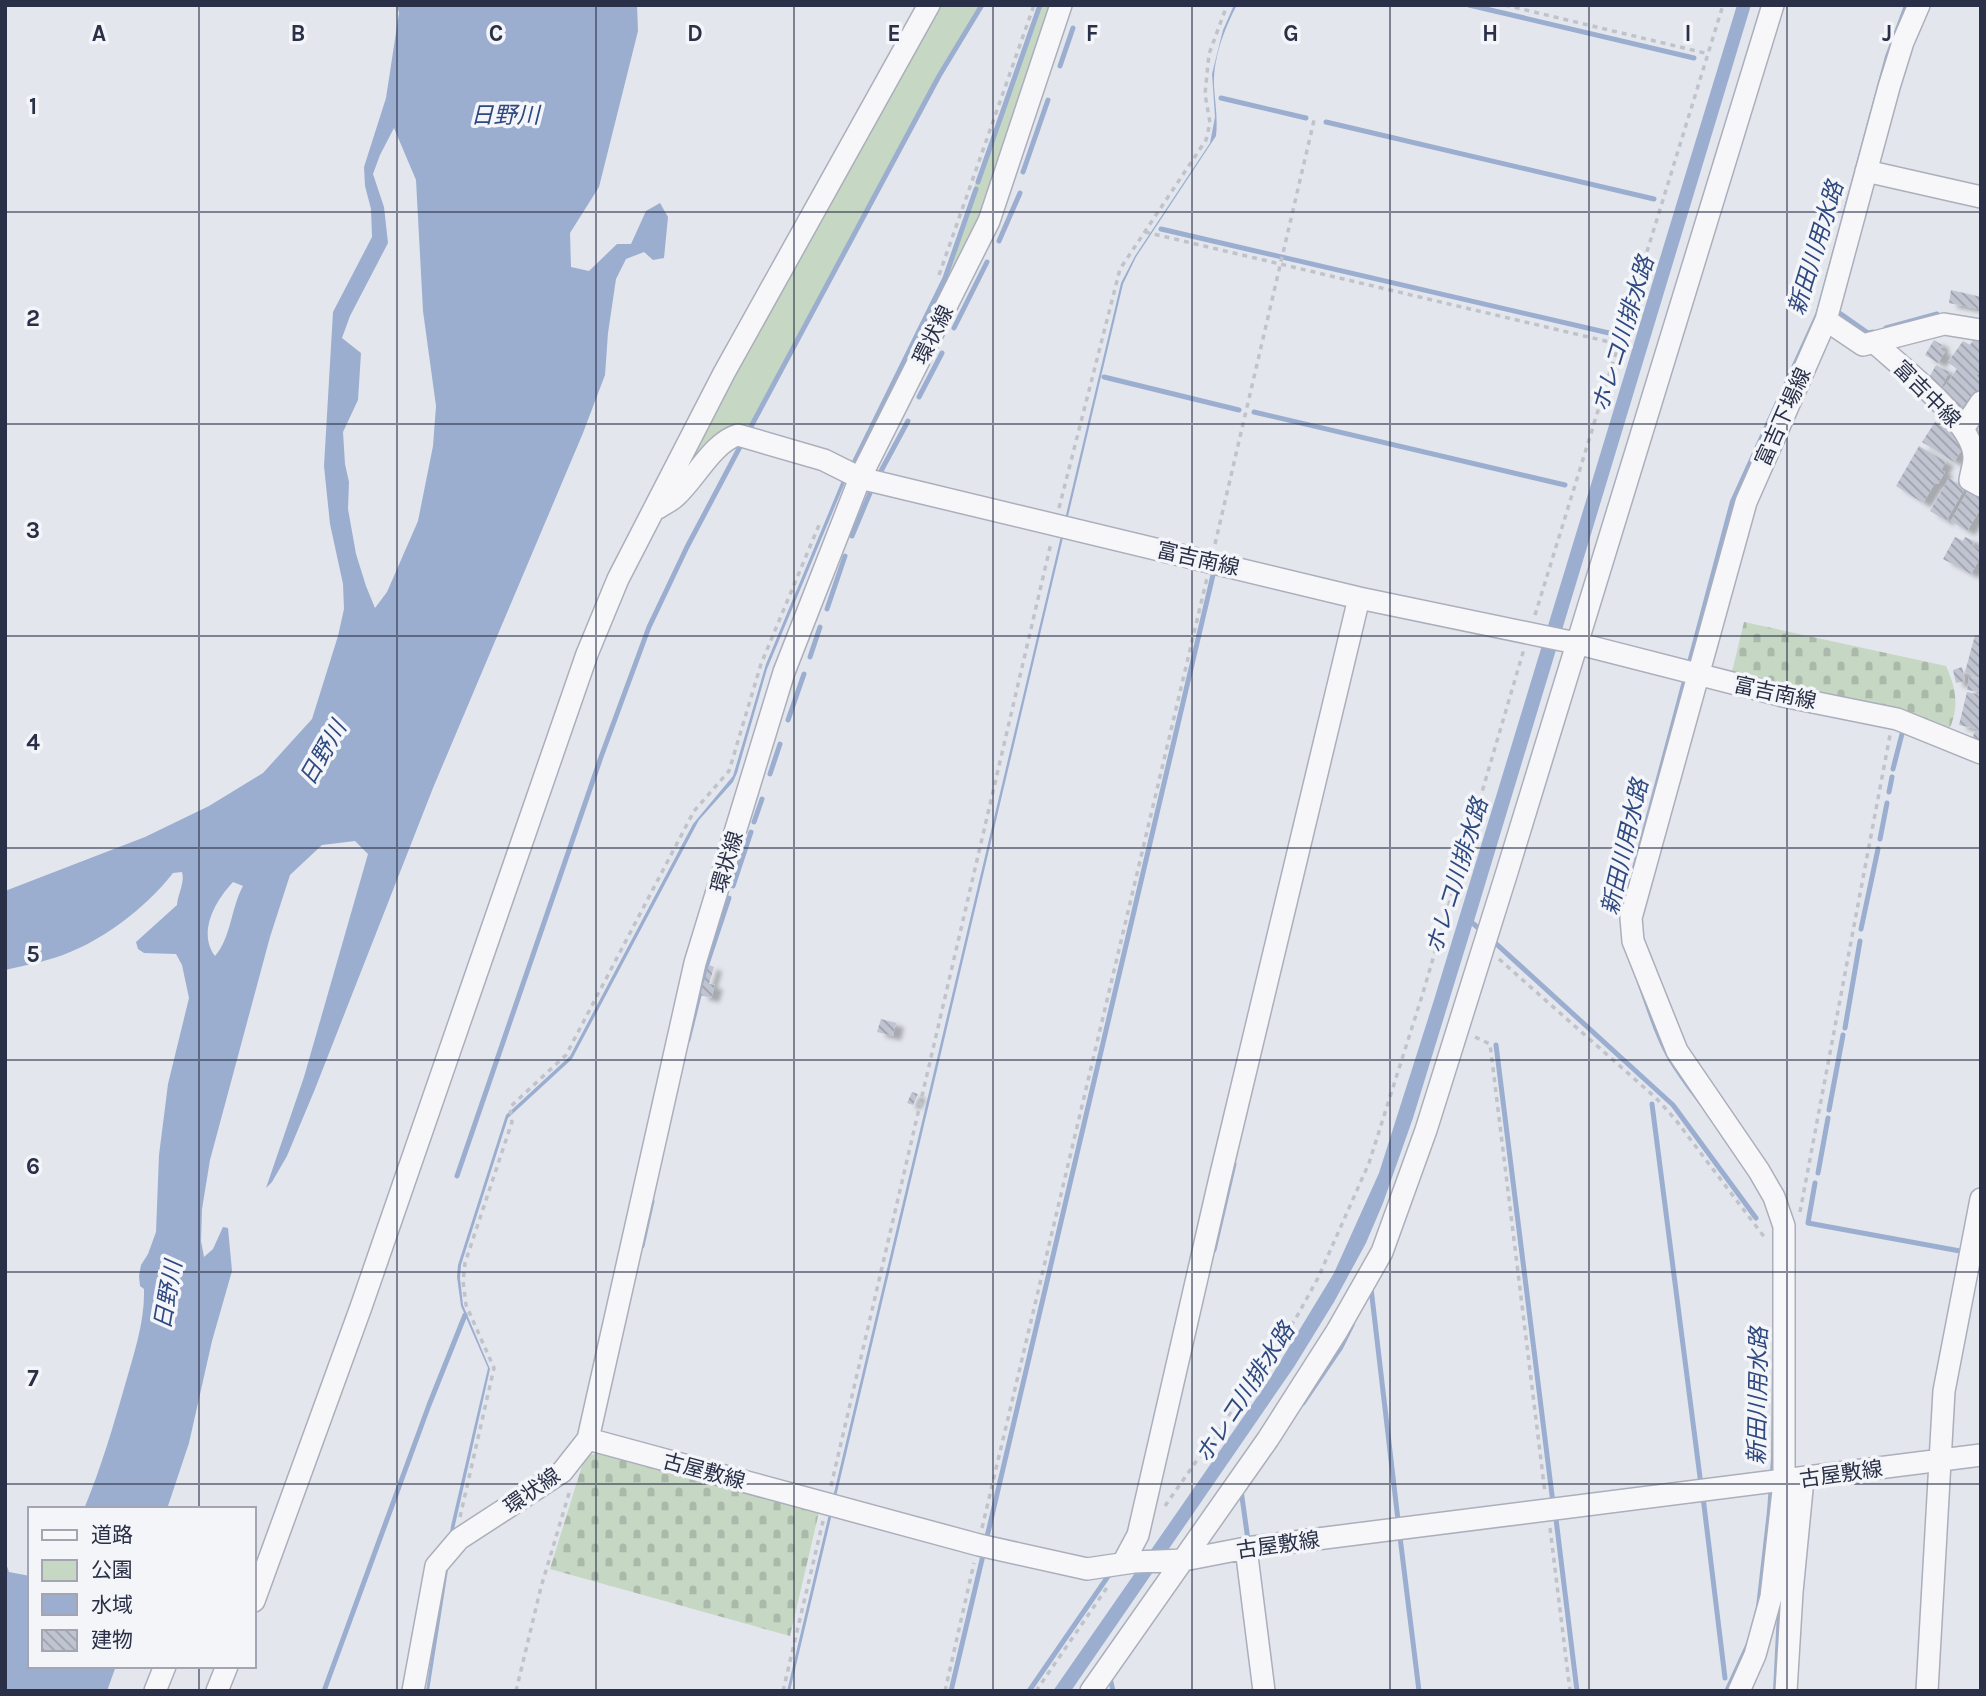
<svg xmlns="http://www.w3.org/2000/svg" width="1986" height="1696" font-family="Karla,'Noto Sans JP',sans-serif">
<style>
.green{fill:#c6d7c4}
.cemetery{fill:url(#cemetery-stones)}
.water{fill:#9baed0;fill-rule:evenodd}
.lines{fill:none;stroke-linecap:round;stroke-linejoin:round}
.stream{stroke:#9baed0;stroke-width:5}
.building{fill:url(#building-back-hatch);filter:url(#shadow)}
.minor-casing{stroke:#abafbb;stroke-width:24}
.path{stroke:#c1c3cb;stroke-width:3.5;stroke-dasharray:5 5;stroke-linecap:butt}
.minor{stroke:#f7f7fa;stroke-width:21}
.grid{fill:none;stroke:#293047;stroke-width:2;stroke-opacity:0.55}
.labels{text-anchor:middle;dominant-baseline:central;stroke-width:7;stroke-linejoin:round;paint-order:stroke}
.street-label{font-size:21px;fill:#293047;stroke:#f4f5f9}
.water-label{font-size:23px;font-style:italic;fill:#2e4880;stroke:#f4f5f9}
.grid-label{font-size:23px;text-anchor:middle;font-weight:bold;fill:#293047;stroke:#f4f5f9;stroke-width:7;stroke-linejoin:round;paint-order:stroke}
</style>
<defs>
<pattern id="cemetery-stones" width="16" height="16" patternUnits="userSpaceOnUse" patternTransform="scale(1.75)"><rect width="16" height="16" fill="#c6d7c4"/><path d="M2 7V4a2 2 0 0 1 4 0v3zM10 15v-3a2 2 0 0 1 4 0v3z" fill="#aab9aa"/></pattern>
<pattern id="building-back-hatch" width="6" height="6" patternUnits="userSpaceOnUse" patternTransform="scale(1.75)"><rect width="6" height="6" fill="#c0c4d0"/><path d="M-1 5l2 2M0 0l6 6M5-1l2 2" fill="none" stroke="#9ca0ab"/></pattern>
<filter id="shadow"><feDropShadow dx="8" dy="4.5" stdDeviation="2" flood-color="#0004"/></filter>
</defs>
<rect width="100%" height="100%" fill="#e3e6ed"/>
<!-- green -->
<path class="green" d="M936 5H981L937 76 745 433 674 494 704 428Z
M1038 5H1055L980 218 859 464 849 467 943 277Z"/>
<!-- cemetery -->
<path class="cemetery" d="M1744 622 1946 666C1956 689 1960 707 1948 732L1731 676Z
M600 1453 819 1512 790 1636 550 1569 585 1456Z"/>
<!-- water -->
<path class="water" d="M397 5H637L638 31 599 187 570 233 571 267 589 271 617 244H631L646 211 660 203 668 217 664 258 653 260 644 252 626 259 616 279 608 333 605 375 583 433 433 788 315 1089 287 1156 272 1182 266 1188 304 1077 368 854 355 841 322 845 290 875 270 937 210 1160 202 1209 201 1241 204 1257 213 1249 223 1227 228 1228 232 1271 212 1341 189 1443 167 1509H84C101 1468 113 1427 125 1385 134 1354 145 1321 144 1289L140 1286 139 1276 141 1265 148 1254 156 1232 159 1155 168 1084 189 998 182 965 176 954 144 953 138 949 136 942 177 905C178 893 185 883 182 872L173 873C145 909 99 944 54 958 38 963 21 966 5 970V891L145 837 209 806 263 773 312 719 338 636 344 609 343 584 330 524 324 466 333 312 372 237 371 209 365 186 364 167 386 98 399 13ZM394 128 416 180 423 311 436 406 433 446 418 521 387 592 375 608 366 586 356 554 348 509 349 482 345 464 343 432 358 400 361 353 342 338 350 316 388 243 384 207 373 174 380 155ZM233 882 243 886C231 908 231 938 215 956 197 932 216 900 233 882Z
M1234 5H1237C1224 29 1213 59 1214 86 1215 103 1218 119 1216 136L1136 257 1123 284 790 1691H787L1121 283 1135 256 1210 143 1215 117 1212 74 1223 30Z
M1737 5H1751L1474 921 1494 938 1492 943 1472 926 1413 1118 1383 1203 1366 1243 1334 1302 1294 1367 1071 1691H1053L1269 1380 1334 1273 1379 1173 1434 1000Z
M1904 5H1912L1822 313 1755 461 1627 940 1778 1219 1780 1374 1768 1582 1733 1691H1724L1747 1641 1756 1607 1767 1511 1771 1458 1773 1231C1759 1167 1708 1122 1673 1068 1656 1042 1647 1010 1636 980 1628 958 1618 937 1620 913L1730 501 1816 312 1885 56Z
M843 478 846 480 767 669 737 773 733 782 699 820 572 1059 508 1118 461 1265 460 1278 463 1305 490 1369 455 1525 429 1691H426L451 1526 488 1368 461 1306 457 1277 458 1265 506 1115 570 1056 693 824 733 776 766 664Z
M1790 1355H1795V1473L1778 1691H1773Z
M5 1561 9 1572 30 1576V1666H116L107 1691H5Z"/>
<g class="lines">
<!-- stream -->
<path class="stream" d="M1469 5 1694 58
M1060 66 1073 28
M1221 98 1306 118
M1326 122 1654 199
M1023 172 1048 100
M978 182 1040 5
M1161 229 1609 333
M999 241 1020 193
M1838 312 1868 333 1873 332
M954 328 987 262
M1886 328 1937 314
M1104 377 1239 410
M919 397 942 353
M1254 412 1565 485
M747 434 939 76 982 5
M855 461 945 278 976 189
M881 471 908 421
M852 536 870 493
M827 609 845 556
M810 657 820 627
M788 720 804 674
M1893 769 1903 730
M770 774 780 744
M1889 792 1892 777
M754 822 762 799
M1880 839 1887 803
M733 886 751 832
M1861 929 1878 849
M1492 940 1673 1105 1756 1218
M1845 1028 1860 941
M688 1040 706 967 729 898
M1496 1045 1553 1503
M1652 1104 1701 1485
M1829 1110 1843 1035
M1818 1173 1828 1118
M457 1176 601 757 649 627 687 547 742 443
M1815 1183 1808 1223 1960 1251
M642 1246 652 1201
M1214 1250 1234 1164
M1371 1288 1398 1520
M1303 1403 1341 1347 1352 1325
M1243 1488 1241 1490 1248 1540
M1703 1497 1725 1678
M1556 1519 1577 1691
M1400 1537 1419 1691
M986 1541 1213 575
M1110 1678 1113 1691
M324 1691 429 1405 465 1315
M951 1691 984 1551
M1029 1691 1111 1572"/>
</g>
<!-- building -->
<path class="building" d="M1951 290 1981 297 1978 309 1949 303Z
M1975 337 1981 341V370L1976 376 1981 379V391L1967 411 1940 393 1957 369 1948 362 1963 341 1970 345Z
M1934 340 1942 345 1939 349 1945 352 1938 363 1925 355Z
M1936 365 1949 372 1942 386 1936 383 1933 389 1926 383Z
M1949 414 1966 443 1954 462 1922 442 1935 422 1941 426Z
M1981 415V453L1968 431Z
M1919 446 1946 462 1941 470 1945 472 1938 484 1935 483 1923 503 1896 486Z
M1949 478 1965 488 1946 521 1930 511Z
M1971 485 1981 491V508L1967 531 1951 521Z
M1955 537 1963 541 1965 537 1974 541 1972 545 1981 550V556L1971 574 1943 559Z
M1975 635 1981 636V678L1965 672Z
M1962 667 1965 681 1956 683 1953 670Z
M1969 677 1981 680V692L1967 690Z
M1967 692 1981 695V730L1959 725Z
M1975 731 1981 733V742L1972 739Z
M709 965 714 967 709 984 715 985 711 998 700 995Z
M881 1019 896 1023 893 1036 877 1032Z
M912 1092 918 1094 913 1105 907 1103Z"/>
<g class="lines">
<defs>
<path id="minor" d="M1866 171 1981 197
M1826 320 1889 87 1903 42 1919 5
M1875 343C1900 366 1975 423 1974 458 1974 465 1971 473 1970 480L1981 486
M1963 429 1981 402
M658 508C664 504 671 501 676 496 695 479 713 442 738 435L824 460 860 478 1359 598 1576 643 1783 696 1897 719 1981 753
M588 1439 979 1545 1087 1569 1134 1562 1184 1560 1246 1548 1981 1455
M1246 1548 1264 1691
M1123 1563 1138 1535 1219 1182 1359 598
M254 1601 361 1307 587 654 618 579 724 373 929 5
M155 1691 165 1666
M217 1691 227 1666
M413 1691 436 1566 459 1539 562 1472 588 1439 695 963 784 672 860 478 989 221 1061 5
M1091 1691 1268 1439 1337 1331 1382 1252 1426 1130 1507 872 1773 5
M1739 1691 1755 1655 1771 1597 1784 1482V1226L1774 1197 1759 1171 1677 1051 1633 941 1631 918 1746 502 1826 320 1863 345 1944 324 1981 330
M1786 1691 1792 1592 1803 1479
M1927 1691 1944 1391 1981 1199"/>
</defs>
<!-- minor casing -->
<use href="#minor" class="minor-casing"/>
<!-- path -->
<path class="path" d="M1505 5 1709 54
M1145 232 1618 344
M939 275 1034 5
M1059 508 1120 269 1206 140 1210 123 1205 94 1209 54 1227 5
M1215 544 1315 116
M1535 615 1723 5
M1499 959 1656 1098 1675 1119 1765 1238
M1475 1037 1490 1044 1545 1493
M1800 1212 1890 735
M831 1486 1051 543
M1165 1506 1296 1318 1318 1278 1369 1163 1422 996 1524 649
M460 1517 494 1368 466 1305 463 1281 465 1263 512 1122 510 1107 566 1055 694 811 729 771 761 664 819 525
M982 1528 1207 578
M1550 1528 1570 1691
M516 1691 541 1587 570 1490
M783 1691 823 1521
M945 1691 974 1563
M1036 1691 1108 1586"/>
<!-- minor -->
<use href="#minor" class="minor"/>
</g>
<!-- grid -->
<path class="grid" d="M199 5V1509M397 5V1691M596 5V1691M794 5V1691M993 5V1691M1192 5V1691M1390 5V1691M1589 5V1691M1787 5V1691M5 212H1981M5 424H1981M5 636H1981M5 848H1981M5 1060H1981M5 1272H1981M5 1484H1981M199 1666V1691"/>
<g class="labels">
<!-- street labels -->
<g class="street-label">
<text transform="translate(933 335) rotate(-63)">環状線</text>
<text transform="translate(1927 394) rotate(45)">富吉中線</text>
<text transform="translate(1783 417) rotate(-66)">富吉下場線</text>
<text transform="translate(1198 559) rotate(13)">富吉南線</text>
<text transform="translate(1775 693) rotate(12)">富吉南線</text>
<text transform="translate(727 862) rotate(-73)">環状線</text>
<text transform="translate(704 1471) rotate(15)">古屋敷線</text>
<text transform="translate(1841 1474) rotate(-8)">古屋敷線</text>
<text transform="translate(532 1491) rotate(-35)">環状線</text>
<text transform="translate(1278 1545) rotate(-8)">古屋敷線</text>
</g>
<!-- water labels -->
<g class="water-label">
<text x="505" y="115">日野川</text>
<text transform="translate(1816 248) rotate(-73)">新田川用水路</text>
<text transform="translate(1623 334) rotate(-73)">ホレコ川排水路</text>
<text transform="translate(323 753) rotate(-60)">日野川</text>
<text transform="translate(1625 847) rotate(-77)">新田川用水路</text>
<text transform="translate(1457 876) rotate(-73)">ホレコ川排水路</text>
<text transform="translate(168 1295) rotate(-80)">日野川</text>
<text transform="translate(1245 1393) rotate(-57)">ホレコ川排水路</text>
<text transform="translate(1758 1396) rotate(-89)">新田川用水路</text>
</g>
</g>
<g class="grid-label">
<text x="99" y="41">A</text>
<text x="298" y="41">B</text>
<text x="496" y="41">C</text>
<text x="695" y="41">D</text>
<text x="894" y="41">E</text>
<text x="1092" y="41">F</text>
<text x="1291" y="41">G</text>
<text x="1490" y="41">H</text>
<text x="1688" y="41">I</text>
<text x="1887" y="41">J</text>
<text x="33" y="114">1</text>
<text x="33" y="326">2</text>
<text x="33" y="538">3</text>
<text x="33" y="750">4</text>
<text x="33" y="962">5</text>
<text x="33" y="1174">6</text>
<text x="33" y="1386">7</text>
</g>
<!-- border -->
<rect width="1986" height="1696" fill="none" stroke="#293047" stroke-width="14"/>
<!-- legend -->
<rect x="28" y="1507" width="228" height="161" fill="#f4f5f9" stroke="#a3a6b2" stroke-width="2"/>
<rect x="42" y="1530" width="35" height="10" fill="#f7f7fa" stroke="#a3a6b2" stroke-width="2"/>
<text x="91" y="1542" font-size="21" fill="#293047">道路</text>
<rect x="42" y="1560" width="35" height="21" fill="#c6d7c4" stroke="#a3a6b2" stroke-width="2"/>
<text x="91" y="1577" font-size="21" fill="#293047">公園</text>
<rect x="42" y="1594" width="35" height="21" fill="#9baed0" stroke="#a3a6b2" stroke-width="2"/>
<text x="91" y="1612" font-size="21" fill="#293047">水域</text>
<rect x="42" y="1630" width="35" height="21" fill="url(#building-back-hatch)" stroke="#a3a6b2" stroke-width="2"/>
<text x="91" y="1647" font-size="21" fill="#293047">建物</text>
</svg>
